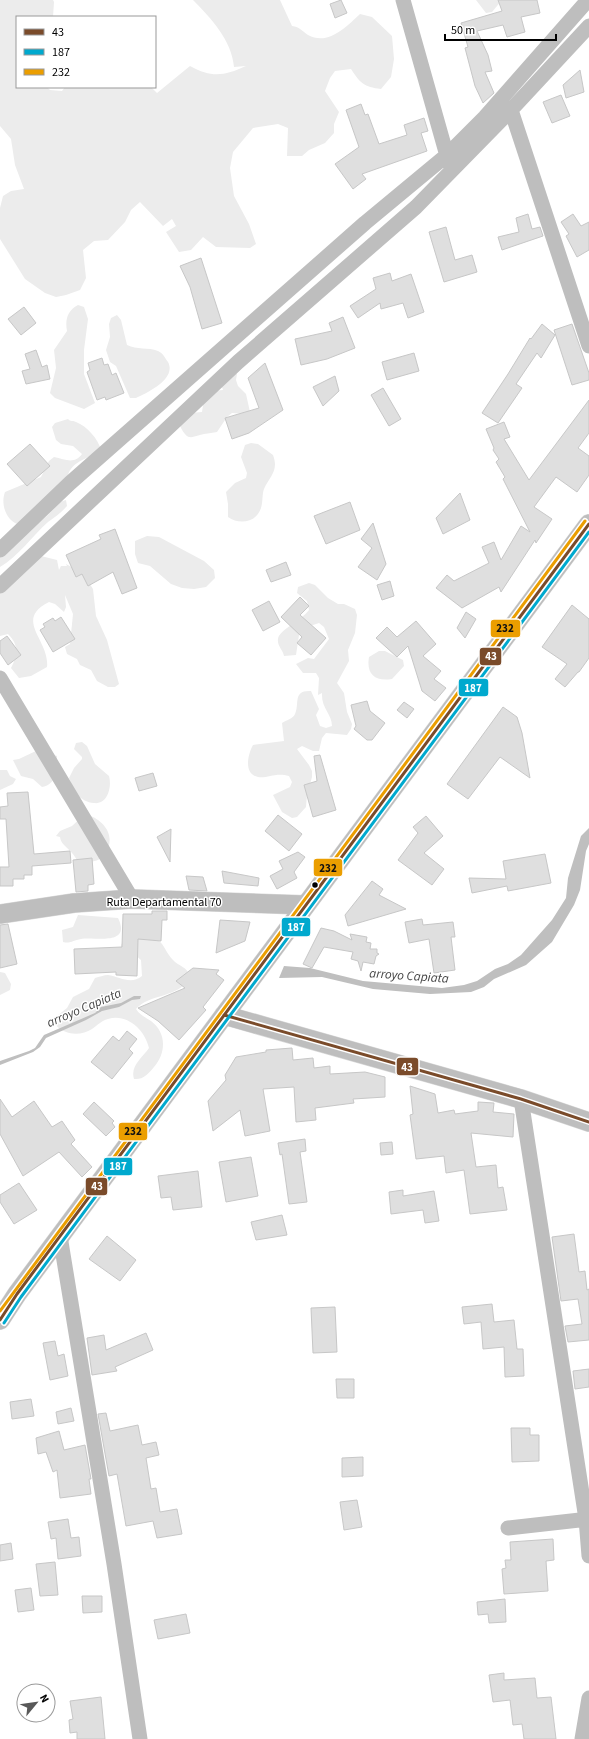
<svg xmlns="http://www.w3.org/2000/svg" width="589" height="1739" font-family="'Source Sans 3',sans-serif">
<style>
.green{fill:#ececec}
.water{fill:#bfbfbf}
.building{fill:#dfdfdf;stroke:#c7c7c7}
.lines{fill:none;stroke-linecap:round;stroke-linejoin:round}
.major-casing{stroke:#dbdbdb;stroke-width:20}
.minor{stroke:#bebebe;stroke-width:15}
.major{stroke:#bebebe;stroke-width:19}
.bus-1-casing{stroke:#fff;stroke-width:6}
.bus-2-casing{stroke:#fff;stroke-width:6}
.bus-3-casing{stroke:#fff;stroke-width:6}
.bus-1{stroke:#7a4b2a;stroke-width:3}
.bus-2{stroke:#00a9ce;stroke-width:3}
.bus-3{stroke:#eb9e00;stroke-width:3}
.bus-dot{fill:#000;stroke:#fff;stroke-width:1.5}
.labels{text-anchor:middle;dominant-baseline:central;stroke-width:3;stroke-linejoin:round;paint-order:stroke}
.street-label{font-size:12px;fill:#000;stroke:#fff}
.water-label{font-size:13px;font-style:italic;fill:#444;stroke:#fff}
.line-badge{stroke:#fff;stroke-width:1.5}
.badge-label{font-size:11px;text-anchor:middle;font-weight:bold;fill:#fff}
.pale-badge-label{font-size:11px;text-anchor:middle;font-weight:bold;fill:#111}
</style>
<rect width="100%" height="100%" fill="#fff"/>
<!-- green -->
<path class="green" d="M0 0H53L54 2 53 17H17V87H47L50 90 62 91 65 87H151L157 93 190 66C212 78 224 76 246 66L234 67C232 41 211 18 193 0H280L292 26C300 27 302 31 308 35 328 46 346 27 360 14L372 17 392 36 394 59 391 77 381 89C364 87 360 83 351 69L335 71 330 78 325 91 339 112 334 124V133L325 143 309 150 302 156H287L288 128 278 124 253 128 233 152 230 168 234 196 249 224 256 244 250 248 216 247 203 237 191 250 179 252 166 232 176 226 172 219 163 226 140 202 131 210 125 222 108 240 94 241 83 250 86 278 80 290 66 295 56 297 45 293 25 279 0 239V208L3 196 11 191 24 189 15 165 11 139 0 126Z
M476 0H502L492 12 486 13Z
M78 305 84 307 88 319 84 350V374L95 403 84 409 55 398 50 393 56 368 54 350 67 331C65 320 67 311 78 305Z
M117 315 121 320 127 345C137 350 148 347 158 351 163 353 165 358 168 362 177 379 147 393 136 398H130L116 366 110 362 106 350 110 337 109 324 111 318Z
M232 370 237 374 236 380 238 386 246 394 250 412 245 414 232 413 227 417 217 432C213 433 209 433 204 434 191 437 188 442 180 426L190 413 202 412 204 399 212 391 223 390 221 384Z
M68 419C71 422 72 420 76 422 87 426 98 439 101 450 90 458 72 461 68 475L21 525C7 523 0 505 5 492L41 477 49 461 54 457C65 459 74 465 82 454L73 446 61 444 56 440 52 427 55 423Z
M251 443 258 444 273 455C279 471 270 476 264 489 262 494 263 502 261 508 256 523 239 525 228 517V504L226 492 235 483 246 478 247 473 241 457 245 445Z
M66 500 67 506C61 513 55 517 48 522 32 536 19 556 0 567V554L47 516 60 502Z
M147 536 159 537 204 561 214 570 215 578 206 587 194 589 182 588 171 584 150 566 138 563 135 554V541Z
M37 555 57 560 59 570 61 566H67L66 564 83 573 93 589 96 616 107 640 119 684 115 687H108L97 681 91 670 80 665 77 659 67 654 65 647 70 644 73 614 65 595 66 607 64 612 55 604 49 602C13 620 50 640 47 667L31 676 19 678 11 668C18 655 19 645 8 634L0 636V592Z
M309 583 315 585 328 598 338 604H344L355 609 357 615 355 633 348 650 349 661 337 683 344 693 347 712 352 724 351 729 347 735 326 733 322 738 319 751H313L302 746 297 749 309 765 312 771V777L307 795 306 807 297 817 292 818 282 812 273 795 290 787 292 782 289 776C275 772 267 779 258 777 243 774 248 754 253 745L284 741 282 723C286 720 293 719 295 714 300 704 292 690 311 691L319 709 316 715 320 726 326 728 332 726C332 714 321 708 322 693L318 695 319 678 316 673H303L296 664 308 658 314 659 329 639 324 627 319 623 301 629 299 635 296 655 284 656C283 650 277 646 278 639 279 630 302 620 309 610L307 601 297 593 298 587Z
M379 651H385L403 660 404 666 392 679C375 682 366 674 369 657Z
M82 742 87 746 95 764 109 776C112 786 108 805 94 803 87 803 81 798 76 795L69 778 74 768 82 759V757L74 749 76 743Z
M38 750 57 756C56 769 58 784 42 787L33 779 21 776 13 760 19 759Z
M0 770H7L10 776 16 779 13 784 0 790Z
M85 814C104 819 118 837 104 855 100 860 94 862 88 862 85 861 80 862 78 861 76 859 73 853 70 851 66 846 61 844 60 837L56 836 60 831 72 826Z
M78 915 118 918C132 947 93 936 81 939 73 940 71 944 63 942L62 930 73 927Z
M136 936 138 939C163 932 161 947 173 960 179 967 195 969 186 982 175 998 149 994 136 1009 140 1015 145 1017 151 1021 167 1033 166 1053 154 1067 148 1074 143 1080 134 1079 130 1066 142 1058 149 1048 145 1030 127 1013 108 1019 101 1021 98 1025 92 1029 80 1037 61 1035 54 1022L57 1016 67 1008 73 997 89 989 95 978C99 977 104 975 108 975 120 977 131 985 142 976L141 960 134 954 122 951 121 945 124 940Z
M0 972 5 973 11 984 10 990 0 995Z"/>
<!-- water -->
<path class="water" d="M589 828V844L586 851 580 890 574 905 552 942 526 965 494 979 484 987 471 992 430 994 373 989 322 977 279 978 284 966 310 968 363 981 442 988 464 985 477 981 495 969 508 964 521 955 552 920 566 898 568 878 581 836Z
M134 996H141L140 999 132 1000 119 1007 102 1011 86 1020 46 1038 40 1047 33 1052 0 1065V1061L29 1051 35 1048 44 1035 95 1013 101 1007 121 1003Z"/>
<!-- building -->
<path class="building" d="M341 0 347 13 335 18 330 4Z
M498 0H537L540 13 521 17 525 32 507 37 503 25 477 31 488 55 492 71 485 72 494 93 483 103 475 86 465 48 468 47 461 23 502 11Z
M580 70 584 92 566 98 563 85Z
M561 95 570 116 552 123 543 102Z
M361 104 365 115 368 114 379 144 407 135 404 125 424 118 428 131 421 133 427 151 362 174 366 179 353 189 335 164 359 147 346 110Z
M528 214 532 229 540 227 543 236 502 250 498 237 519 232 516 218Z
M573 214 581 226 589 222V250L577 257 566 236 569 234 561 222Z
M446 227 455 260 472 255 477 272 444 282 429 232Z
M201 258 222 323 202 329 190 287 180 266Z
M390 273 392 281 411 274 424 312 408 318 403 303 381 309 380 303 358 318 350 306 376 289 373 278Z
M24 307 36 323 21 335 8 319Z
M343 317 355 348 327 359 301 365 295 339 332 331 329 323Z
M542 324 555 335 541 358 537 353 516 384 522 388 498 423 482 413 508 374 530 338 531 339Z
M572 324 589 373V380L572 385 554 330Z
M36 350 42 367 47 365 50 379 26 384 22 371 30 369 25 354Z
M414 353 419 371 387 380 382 362Z
M102 358 104 365 108 364 112 375 116 373 124 393 106 400 105 397 97 400 87 372 90 370 88 363Z
M265 363 283 410 249 433 232 439 225 418 259 408 248 378Z
M335 376 339 391 323 406 313 387Z
M383 388 401 419 389 426 371 395Z
M589 400V433L578 448 589 456V475L577 492 556 477 534 507 552 519 536 543 535 540 501 592 499 587 462 608 436 588 447 575 454 581 489 563 482 547 494 542 501 560 521 526 530 532 503 479 505 477 496 462 499 459 493 450 494 448 486 429 504 422 510 437 504 439 529 480Z
M30 444 50 466 27 486 7 464Z
M460 493 470 520 443 534 436 518Z
M350 502 360 530 326 544 314 516Z
M373 523 386 564 377 580 358 567 372 548 361 539Z
M115 529 137 588 122 594 113 572 88 586 82 574 76 577 66 555 101 539 99 535Z
M286 562 291 575 271 582 266 570Z
M390 581 394 596 382 600 377 585Z
M300 597 309 606 300 615 326 638 311 655 297 643 302 637 281 617Z
M269 601 280 622 263 631 252 610Z
M572 605 589 619V658L579 672H578L565 687 555 679 567 664 542 647Z
M466 612 476 619 465 638 457 628Z
M61 617 75 639 53 652 40 630 45 627 43 624 53 618 55 621Z
M416 621 436 644 423 656 441 671 434 679 446 688 435 701 422 691 408 646 397 657 376 638 387 627 397 637Z
M7 636 21 655 8 665 0 653V641Z
M367 701 370 711 385 723 372 740H367L354 729 356 726 351 705Z
M404 702 414 709 407 718 397 710Z
M503 707 517 717 522 733 530 778 500 757 468 799 447 784Z
M320 755 336 810 313 817 304 785 317 781 314 756Z
M153 773 157 786 139 791 135 778Z
M28 792 34 854 70 851 71 863 32 866V875H24V879H13V886H0V867H9L6 819H0V807L8 806 7 793Z
M278 815 302 834 289 851 265 831Z
M426 816 443 836 424 853 444 869 432 885 398 860 418 833 413 827Z
M171 829 170 862 157 837Z
M298 852 305 857 294 872 297 878 277 889 270 876 283 869 279 861Z
M545 854 551 883 508 891 507 886 472 893 469 878 506 879 503 861Z
M92 858 94 884 88 885V891L76 892 73 860Z
M222 871 259 878 258 886 224 883Z
M186 876 203 877 207 891 189 890Z
M372 881 383 889 379 895 406 909 348 926 345 915Z
M152 911H167V920H162L161 941 138 939 137 976 116 975V972L75 974 74 949 122 947 123 914H152Z
M422 919 423 925 453 922 455 937H451L455 970 434 973 429 939 409 943 405 922Z
M220 920 250 922 245 941 216 953Z
M8 924 17 964 0 968V925Z
M321 928 334 931 352 940 350 934 367 937 366 942 371 943 370 949H377V953L379 954 376 956 374 964 363 962 361 971 358 961 351 959 353 952 324 947 312 968 303 964Z
M193 968 219 970 216 974 224 980 203 1007 206 1010 179 1040 158 1021 138 1008 185 988 176 981Z
M127 1031 137 1039 129 1049 133 1053 112 1079 91 1062 113 1036 119 1041Z
M292 1048 293 1060 313 1058 314 1068 330 1066V1074L365 1072 385 1077V1097L353 1099 354 1103 315 1108 316 1120 296 1122 294 1087 263 1089 270 1131 245 1136 240 1110 213 1131 208 1101 226 1080 225 1075 236 1057 266 1052V1050Z
M410 1086 435 1094 438 1113 454 1110 455 1114 478 1111V1102L494 1103 493 1112 514 1114 513 1137 471 1133 476 1167 496 1165 498 1188 503 1187 507 1210 470 1214 464 1170 446 1173 444 1156 416 1159 410 1115 413 1114Z
M0 1099 12 1117 34 1101 52 1127 62 1121 75 1140 71 1144 92 1167 82 1177 59 1152 23 1176 0 1134Z
M94 1102 114 1121 112 1123 115 1127 106 1136 83 1114Z
M305 1139 306 1151 300 1152 307 1202 289 1204 282 1154 280 1155 278 1143Z
M392 1142 393 1154 381 1155 380 1143Z
M251 1157 258 1196 226 1202 219 1162Z
M198 1171 202 1207 173 1210 171 1197 161 1198 158 1176Z
M19 1183 37 1210 14 1224 0 1202V1195Z
M403 1190V1196L434 1191 439 1221 425 1223 423 1210 391 1214 389 1192Z
M282 1215 287 1235 256 1240 251 1222Z
M574 1234 579 1272 585 1271 587 1290 589 1289V1340L568 1342 565 1326 582 1324 578 1299 561 1301 552 1237Z
M107 1236 136 1260 120 1281 89 1259Z
M492 1304 494 1322 514 1320 517 1349H523L524 1376 505 1377 504 1347 483 1349 481 1322 464 1324 462 1307Z
M335 1307 337 1352 313 1353 311 1308Z
M146 1333 153 1350 115 1367 117 1371 92 1375 87 1338 104 1335 106 1350Z
M55 1341 58 1356 64 1354 68 1376 50 1380 43 1343Z
M589 1369V1387L575 1389 573 1371Z
M336 1379H354V1398H337Z
M31 1399 34 1416 12 1419 10 1402Z
M71 1408 74 1421 58 1424 56 1412Z
M106 1413 110 1431 138 1425 142 1445 156 1442 159 1455 146 1458 151 1489 156 1488 160 1512 177 1509 182 1534 157 1538 153 1521 126 1526 117 1474 109 1476 98 1414Z
M511 1428H530V1435H539V1461L512 1462Z
M59 1431 64 1450 85 1445 91 1479H89L91 1494 60 1498 57 1470 53 1472 46 1452 38 1454 36 1438Z
M363 1457V1476L342 1477V1458Z
M357 1500 362 1527 344 1530 340 1502Z
M68 1519 71 1538 79 1537 81 1556 58 1559 56 1538 51 1539 48 1522Z
M553 1539 554 1560 546 1561 548 1591 504 1594 502 1569 506 1568 505 1560H511L510 1542Z
M11 1543 13 1559 0 1561V1545Z
M55 1562 58 1595 40 1596 36 1564Z
M31 1588 34 1610 18 1612 15 1590Z
M82 1596H102V1612L83 1613Z
M505 1599 506 1622 489 1623 488 1614 478 1615 477 1602Z
M186 1614 190 1633 158 1639 154 1620Z
M504 1673V1680L535 1678 537 1698 551 1697 556 1739H524L522 1724 513 1725 510 1700 493 1702 489 1675Z
M101 1697 105 1739H77V1732L70 1733 69 1720 73 1719 70 1701Z"/>
<g class="lines">
<defs>
<path id="major" d="M0 914 74 903 132 899 306 905
M224 1015 521 1099 589 1122
M0 1320 17 1294 589 524"/>
</defs>
<!-- major casing -->
<use href="#major" class="major-casing"/>
<!-- minor -->
<path class="minor" d="M403 0 449 163
M511 110 589 346
M0 550 70 483 365 223 447 155 485 117 588 0
M0 586 238 362 416 207 511 110 589 26
M0 678 132 899
M521 1099 586 1519 589 1556
M60 1236 114 1564 140 1739
M508 1528 589 1519
M582 1739 589 1698"/>
<!-- major -->
<use href="#major" class="major"/>
<defs>
<path id="bus-1" d="M224 1015 521 1099 589 1122
M0 1320 17 1294 589 524"/>
<path id="bus-2" d="M4 1323 21 1297 589 532"/>
<path id="bus-3" d="M0 1311 585 521"/>
</defs>
<!-- bus-1 casing -->
<use href="#bus-1" class="bus-1-casing"/>
<!-- bus-2 casing -->
<use href="#bus-2" class="bus-2-casing"/>
<!-- bus-3 casing -->
<use href="#bus-3" class="bus-3-casing"/>
<!-- bus-1 -->
<use href="#bus-1" class="bus-1"/>
<!-- bus-2 -->
<use href="#bus-2" class="bus-2"/>
<!-- bus-3 -->
<use href="#bus-3" class="bus-3"/>
</g>
<!-- markers -->
<circle class="bus-dot" cx="315" cy="885" r="3.5"/>
<g class="labels">
<!-- street labels -->
<g class="street-label">
<text x="164" y="902">Ruta Departamental 70</text>
</g>
<!-- water labels -->
<g class="water-label">
<text transform="translate(409 976) rotate(4)">arroyo Capiata</text>
<text transform="translate(84 1008) rotate(-23)">arroyo Capiata</text>
</g>
</g>
<g class="line-badge">
<rect x="490" y="619" width="31" height="19" rx="4" fill="#eb9e00"/>
<rect x="479" y="647" width="23" height="19" rx="4" fill="#7a4b2a"/>
<rect x="458" y="678" width="31" height="19" rx="4" fill="#00a9ce"/>
<rect x="313" y="858" width="30" height="19" rx="4" fill="#eb9e00"/>
<rect x="281" y="917" width="30" height="20" rx="4" fill="#00a9ce"/>
<rect x="396" y="1057" width="23" height="19" rx="4" fill="#7a4b2a"/>
<rect x="118" y="1122" width="30" height="19" rx="4" fill="#eb9e00"/>
<rect x="103" y="1157" width="30" height="19" rx="4" fill="#00a9ce"/>
<rect x="85" y="1177" width="23" height="19" rx="4" fill="#7a4b2a"/>
</g>
<g class="badge-label">
<text x="491" y="660">43</text>
<text x="473" y="692">187</text>
<text x="296" y="931">187</text>
<text x="407" y="1071">43</text>
<text x="118" y="1170">187</text>
<text x="97" y="1190">43</text>
</g>
<g class="pale-badge-label">
<text x="505" y="632">232</text>
<text x="328" y="872">232</text>
<text x="133" y="1135">232</text>
</g>
<!-- legend -->
<rect x="16" y="16" width="140" height="72" fill="#ffffff" stroke="#999999"/>
<rect x="24" y="29" width="20" height="6" fill="#7a4b2a" stroke="#999999"/>
<text x="52" y="36" font-size="12" fill="#000000">43</text>
<rect x="24" y="49" width="20" height="6" fill="#00a9ce" stroke="#999999"/>
<text x="52" y="56" font-size="12" fill="#000000">187</text>
<rect x="24" y="69" width="20" height="6" fill="#eb9e00" stroke="#999999"/>
<text x="52" y="76" font-size="12" fill="#000000">232</text>
<!-- north arrow -->
<g transform="translate(36 1703) rotate(61)"><circle r="19" fill="#ffffff" stroke="#999999"/>
<path d="M0-3L7 15L0 10L-7 15Z" fill="#595959"/>
<text y="-6" font-size="11" font-weight="bold" text-anchor="middle" fill="#000000">N</text>
</g>
<!-- scale -->
<path d="M445 34v6h111v-6" fill="none" stroke="#000000" stroke-width="2"/>
<text x="451" y="34" font-size="12" fill="#000000" stroke="#ffffff" stroke-width="3" paint-order="stroke">50 m</text>
</svg>
